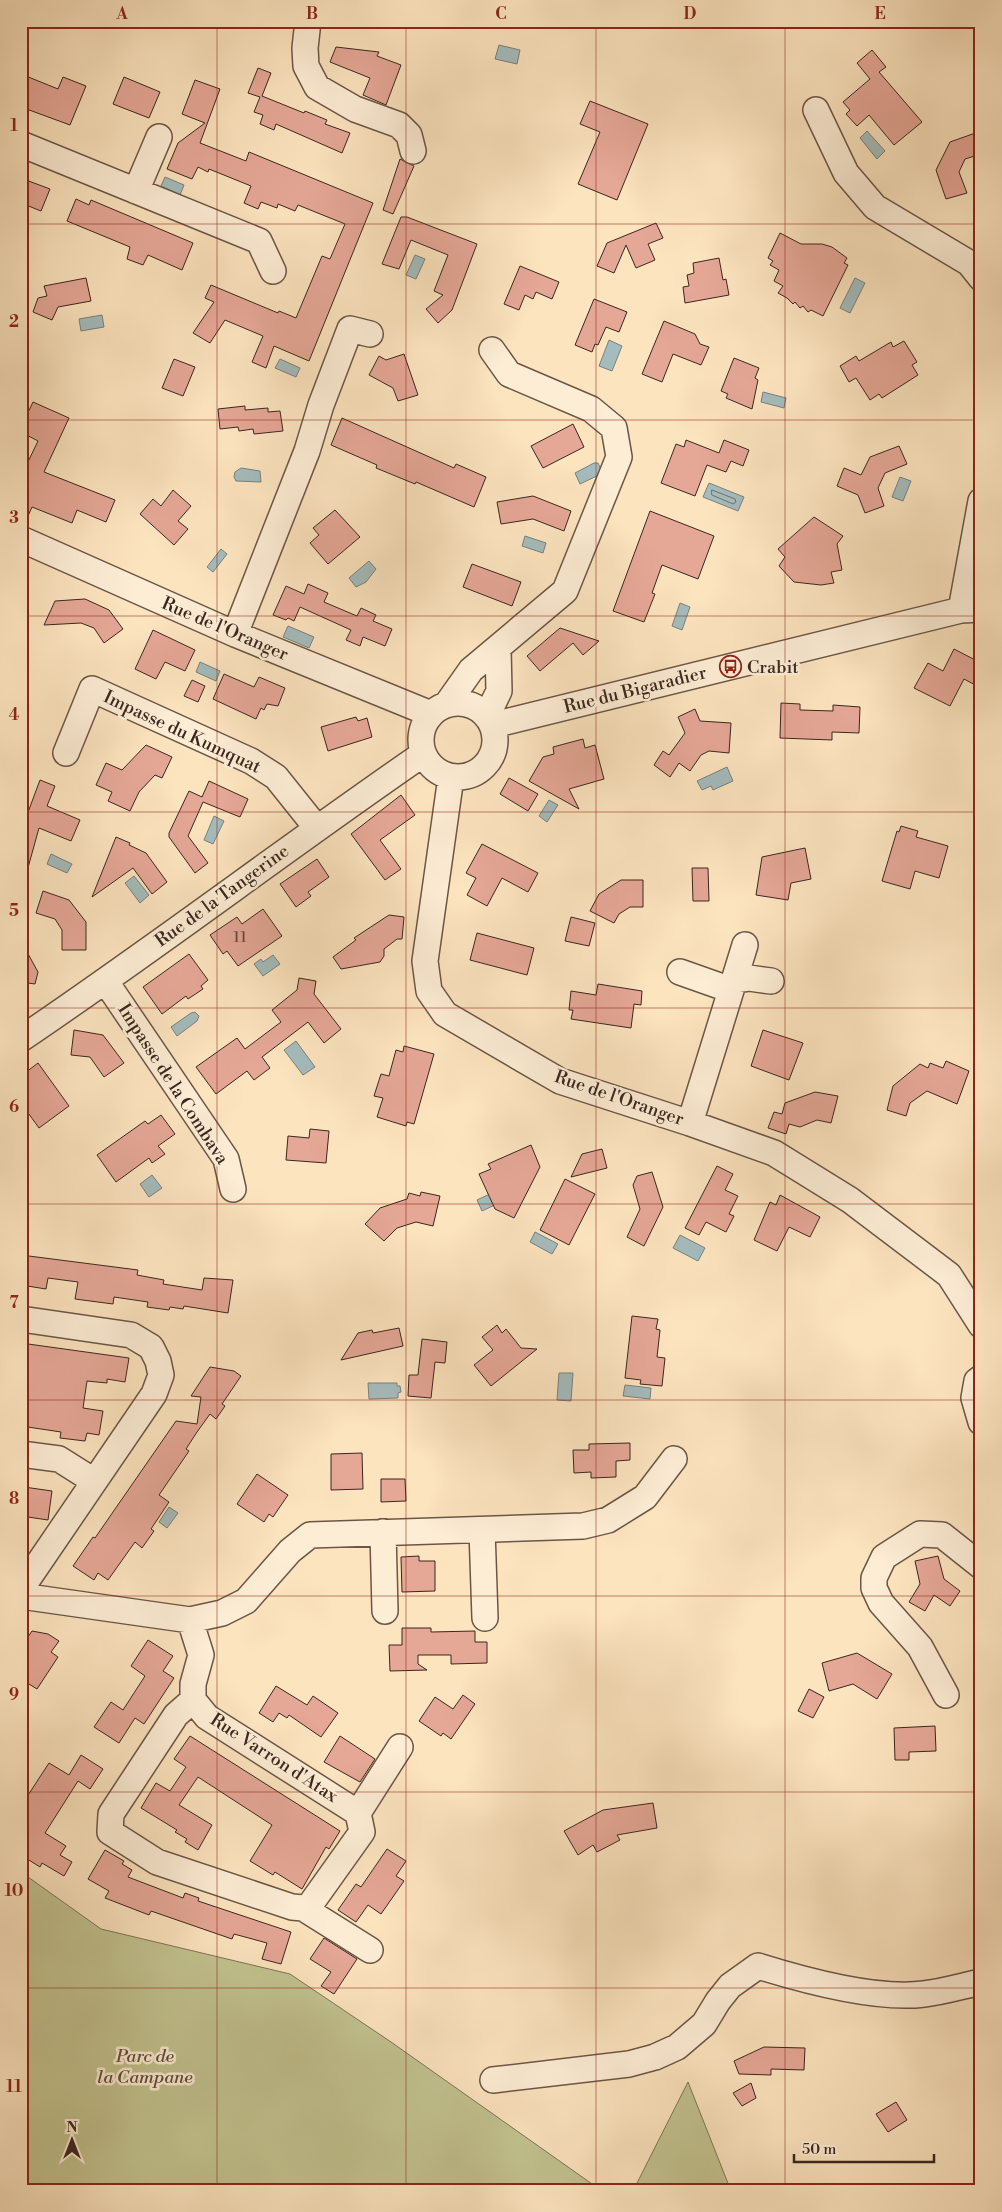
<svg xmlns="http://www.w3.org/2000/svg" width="1002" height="2212" font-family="'Libre Bodoni',serif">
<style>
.green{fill:#c2c390;stroke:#7e7457}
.water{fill:#a4bcbd;stroke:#7a807d}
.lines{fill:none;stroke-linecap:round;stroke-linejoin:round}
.shore{stroke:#70716e;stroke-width:1}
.building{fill:#e5a796;stroke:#3b261e}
.minor-casing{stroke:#6b5646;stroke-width:28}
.minor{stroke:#fdedd5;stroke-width:25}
.grid{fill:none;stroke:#8f2418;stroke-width:1;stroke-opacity:0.55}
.labels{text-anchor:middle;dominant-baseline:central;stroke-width:5;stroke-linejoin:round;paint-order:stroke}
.number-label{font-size:15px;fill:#66463c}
.street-label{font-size:18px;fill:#3b261e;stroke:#fdedd5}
.poi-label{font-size:18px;fill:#3b261e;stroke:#fdedd5;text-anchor:start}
.park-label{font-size:18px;font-style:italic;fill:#5d4d3a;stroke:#fdedd5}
.neatline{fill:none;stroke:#8f2418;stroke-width:2}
.grid-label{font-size:16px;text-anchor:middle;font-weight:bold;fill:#8f2418}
</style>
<rect width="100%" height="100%" fill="#fce4bf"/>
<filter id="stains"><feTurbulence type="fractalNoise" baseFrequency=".004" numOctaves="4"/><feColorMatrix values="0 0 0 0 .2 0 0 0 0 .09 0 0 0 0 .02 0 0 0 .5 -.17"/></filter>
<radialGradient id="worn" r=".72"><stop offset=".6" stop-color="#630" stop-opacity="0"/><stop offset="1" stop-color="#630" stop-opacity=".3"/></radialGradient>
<!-- green -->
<path class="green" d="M21 1872 101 1929 290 1974 391 2042 602 2191H21Z
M688 2082 731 2191H633Z"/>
<!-- water -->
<path class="water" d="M499 45 520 50 517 64 495 59Z
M867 131 885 151 877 159 860 138Z
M165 177 184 185 180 195 161 186Z
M415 255 425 259 416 279 406 275Z
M855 278 865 283 850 313 840 308Z
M102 315 104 327 81 331 79 319Z
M609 340 622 346 612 371 599 366Z
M280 359 300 368 296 377 275 368Z
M763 392 786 398 784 408 761 402Z
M594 463H598L602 472 601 474 580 484 575 473Z
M241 468 260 471 261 482 236 481 234 477 235 472Z
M900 477 911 481 903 501 892 497Z
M709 483 744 497 738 511 703 497Z
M525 536 546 543 543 553 522 546Z
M221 549 227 554 213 572 207 567Z
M369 561 376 569 366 582 356 587 349 578Z
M680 603 690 607 682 630 672 626Z
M288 626 314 637 309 648 283 637Z
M200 662 220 671 216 681 196 672Z
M727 767 733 781 713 790 711 786 702 790 697 781Z
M549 800 558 805 547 822 539 816Z
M214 816 224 821 213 844 204 840Z
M51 854 72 864 67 873 47 864Z
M134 876 149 895 140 903 125 883Z
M273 955 280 964 263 976 254 964 261 959 263 962Z
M195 1012 199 1016 197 1021 177 1036 171 1027 191 1013Z
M296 1041 315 1067 303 1075 284 1050Z
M152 1175 162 1188 149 1197 140 1184Z
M496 1191 501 1202 482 1211 477 1200Z
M535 1232 558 1244 552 1254 530 1242Z
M680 1235 705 1248 698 1261 673 1248Z
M559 1373H573L571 1401 557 1400Z
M368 1383H397V1386H400L401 1392 398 1393V1398L369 1399Z
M625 1385 651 1388 650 1399 623 1396Z
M169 1507 178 1513 167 1528 159 1522Z"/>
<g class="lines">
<!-- shore -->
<path class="shore" d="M712 490 735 499 736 502 733 504 712 495Z"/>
</g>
<!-- building -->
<path class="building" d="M336 47 379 52 377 56 401 65 386 105 363 95 370 78 330 62Z
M872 50 886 67 879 72 922 122 894 145 869 115 857 126 846 114 850 110 843 102 870 79 857 63Z
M258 68 271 73 262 96 304 113 305 111 327 120 325 124 350 133 342 153 276 124 274 130 260 124 263 115 254 112 260 97 248 93Z
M21 74 58 89 63 77 86 86 70 125 21 107Z
M124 77 160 92 149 118 113 104Z
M195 80 220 89 200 143 246 161 249 152 373 203 309 361 274 346 266 368 252 362 263 336 225 320 210 343 193 333 214 302 205 298 211 285 278 313 279 311 296 318 322 256 330 259 345 224 298 205 295 211 278 204 277 208 261 202 258 209 244 203 251 186 209 169 208 172 198 167 192 179 167 169 178 143 205 123 182 114Z
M590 101 648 124 617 200 578 184 600 132 580 124Z
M981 131V154L965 159 959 172 967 193 946 199 936 170 950 142Z
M400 159 414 166 393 214 383 210Z
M26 180 50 189 41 211 21 203V181L25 182Z
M76 199 89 205 91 200 193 243 182 270 148 255 143 265 127 259 130 247 67 221Z
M401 217H407L477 244 452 310 438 323 426 309 443 295 434 291 448 255 411 240 399 269 382 264Z
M656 223 663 238 648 244 655 260 636 268 626 245 614 273 597 266 607 243Z
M780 233 801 244H822L832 247 847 258 844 263 848 265 823 316 811 310 808 312 803 306 800 308 795 302 793 304 787 298 778 293 783 286 774 281 779 270 770 265 773 261 768 258Z
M719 258 723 280 726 279 729 295 685 303 683 287 689 286 687 275 694 273 693 263Z
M520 266 559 282 552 299 536 292 533 299 525 295 519 310 504 304Z
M86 278 91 301 58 307 52 320 33 312 38 298 47 296 44 286Z
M594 299 627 312 619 332 606 327 598 345 595 344 592 352 575 345Z
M664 321 695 334 700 344 709 347 701 365 673 354 662 382 642 374Z
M904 341 917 362 912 365 918 375 882 398 879 394 870 400 856 378 849 382 840 366 856 356 859 361 891 342 893 347Z
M404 354 418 395 398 401 393 388 369 375 379 356 386 360Z
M734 358 759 368 755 378 758 380 752 409 726 398 728 394 721 391Z
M174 359 195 367 183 396 162 388Z
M33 402 69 418 44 472 115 500 106 522 77 510 72 523 32 507 24 525H21V464L26 466 38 441 21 432V427Z
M245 406V410L268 408V412L280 411 283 431 254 434 253 429 239 431 238 427 220 429 218 409Z
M342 418 454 468 456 464 486 477 474 507 416 482 415 484 376 468 377 465 331 445Z
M573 424 584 447 543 468 531 446Z
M686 440 719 453 724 440 749 450 743 466 731 461 726 472 707 465 695 496 661 483 676 444 684 447Z
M899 446 907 464 885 473 878 488 884 506 865 513 858 495 837 486 844 468 861 475 870 457Z
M173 490 191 506 178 521 188 529 174 545 140 514 153 499 161 506Z
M533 496 571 511 564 531 533 519 501 524 497 502Z
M335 510 360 537 328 564 310 543 319 535 313 528Z
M650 511 714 536 698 579 662 565 652 593 655 594 644 622 613 611Z
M814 517 843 536 837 544 842 570 831 572 834 583 821 585 794 582 779 566 785 557 778 549Z
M472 564 521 582 512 606 463 587Z
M308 584 328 593 324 602 357 616 361 608 376 615 373 621 392 629 385 646 363 637 360 646 346 640 351 630 300 607 294 621 288 618 286 620 273 615 286 586 304 594Z
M85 599 109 610 123 629 104 643 94 628 81 623 44 625 55 601Z
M560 628 599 641 583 655 573 643 540 671 527 656Z
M153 630 195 650 185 671 165 662 156 679 135 669Z
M954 649 981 663V688L964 679 950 706 914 688 928 663 943 671Z
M224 674 254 687 259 677 285 688 278 706 267 704 264 710 261 708 256 719 213 699Z
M192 680 205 686 198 702 184 696Z
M781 703 800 704V710L833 711V705L860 707 859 733 832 732V740L780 738Z
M695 709 700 721 731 723 729 753 709 751 701 755 690 771 679 763 670 777 654 765 663 751 669 755 685 733 678 717Z
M356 717 358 721 367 718 372 737 328 751 321 727Z
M583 739 585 748 595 745 604 779 569 789 579 809 529 781 543 757 554 754 553 747Z
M146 745 172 757 162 778 155 775 139 792 130 811 108 801 112 792 96 785 106 763 122 770Z
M509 778 538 794 528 811 500 794Z
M40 780 55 786 47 806 80 820 71 841 39 828 26 875H21V831Z
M209 781 248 799 240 817 203 802 188 836 208 863 195 873 169 837V833L189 791 202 797Z
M401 795 415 815 380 840 401 869 385 880 351 834Z
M901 826 918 831 916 837 948 846 939 878 915 871 910 889 882 881 897 831 899 832Z
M116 837 130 843 129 845 146 853 167 882 152 894 133 868 92 897Z
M482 844 538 873 528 892 502 878 487 906 467 895 476 878 466 873Z
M805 848 811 879 791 883 788 900 756 895 762 857Z
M317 859 329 877 308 892 311 896 296 907 280 884Z
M692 868H708L709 901H693Z
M621 880H643V907H630L619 914 614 923 590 911 599 894Z
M43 891 69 900 86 922V950H62V930L55 919 36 913Z
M263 909 282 936 238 966 227 951 223 954 210 935 237 917 242 924Z
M389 915 404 917 402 939H397L384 949V956L380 962 341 969 333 957 356 940 354 938Z
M571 917 595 923 589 946 565 941Z
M477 933 534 948 527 975 470 960Z
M21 941 38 972 35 984 21 982Z
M189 954 208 980 201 986 203 989 188 999 186 996 162 1014 143 987Z
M299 978 316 981 314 994 341 1029 324 1043 308 1022 262 1057 270 1068 254 1080 247 1071 216 1094 196 1067 237 1038 245 1049 281 1022 272 1010 297 990Z
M598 984 642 991 641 1005 634 1004 631 1028 571 1019 573 1010H569L571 991 596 995Z
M74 1030 103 1035 124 1063 104 1077 90 1057 71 1055Z
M763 1030 803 1043 789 1080 751 1066Z
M404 1046 434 1054 414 1124 407 1122 406 1126 377 1117 383 1098 374 1096 381 1074 389 1076 396 1050 403 1052Z
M946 1061 969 1071 957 1104 927 1091 910 1103 906 1116 887 1110 893 1086 920 1064 928 1068 930 1063 943 1068Z
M38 1063 69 1106 39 1128 21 1103V1076Z
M815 1092 838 1096 831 1123 817 1120 800 1127 789 1124 786 1134 768 1128 774 1112 782 1114 785 1103Z
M161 1115 175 1134 158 1146 165 1154 152 1163 149 1158 116 1182 97 1155 145 1121 148 1124Z
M310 1129 329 1131 326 1163 286 1160 288 1136 309 1138Z
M531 1145 540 1167 514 1218 495 1209 479 1174 491 1169 488 1164Z
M602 1149 607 1168 571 1177 582 1154Z
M717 1166 733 1174 725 1190 738 1196 729 1214 734 1216 726 1232 706 1222 699 1235 685 1228Z
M652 1172 663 1207 644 1246 627 1237 640 1209 633 1185 637 1176Z
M565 1179 595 1194 569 1245 540 1230Z
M421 1192 440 1196 433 1226 416 1222 397 1228 384 1241 365 1224 380 1208 407 1199 409 1193 420 1196Z
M780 1195 820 1217 810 1237 789 1227 777 1251 754 1240 770 1202 776 1205Z
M21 1255 138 1270 137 1275 164 1280 163 1284 202 1290 204 1278 233 1280 228 1313 184 1306 183 1309 170 1307 169 1310 147 1307 148 1302 114 1297 113 1304 75 1299 78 1282 48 1278 46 1289 21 1285Z
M632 1316 658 1319 656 1329 660 1330 657 1357 665 1358 662 1386 640 1384 641 1380 625 1378Z
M497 1325 502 1333 506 1329 521 1348 537 1349 491 1386 474 1365 493 1350 482 1337Z
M399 1328 403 1346 341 1360 358 1333 372 1330 373 1333Z
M422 1339 447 1342 445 1363 435 1362 431 1398 408 1396 409 1375H418Z
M21 1343 129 1358 125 1382 107 1379V1383L87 1381 83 1408 103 1411 99 1435 87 1433 85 1441 60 1438 61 1432 21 1426Z
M210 1367 234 1371 241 1376 222 1404 225 1406 216 1419 210 1414 197 1432 186 1449 189 1451 159 1495 169 1502 151 1529 154 1531 142 1548 135 1542 108 1580 98 1573 94 1580 73 1566 93 1537 95 1538 176 1421 197 1424 201 1397 191 1396Z
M630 1443V1460L616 1461V1477L591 1478V1472L574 1473 573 1450H589V1444Z
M362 1453 363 1489 331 1490V1454Z
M257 1474 288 1495 273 1517 269 1514 264 1522 237 1504Z
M381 1479H405L406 1501 381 1502Z
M24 1487 52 1491 48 1520 21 1516Z
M419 1556V1561H435V1591L402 1592 401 1557Z
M938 1556 944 1579 960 1591 950 1606 934 1595 925 1611 909 1602 920 1584 915 1561Z
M402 1628H431V1632L475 1631V1642H487V1663L451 1664V1655H418V1664L427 1670 390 1671 389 1645H402Z
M32 1631 48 1634 59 1641 51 1652 58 1657 37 1689 21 1679V1647Z
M148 1640 173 1656 163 1671 174 1678 144 1724 135 1718 119 1743 94 1727 111 1702 123 1710 145 1676 131 1666Z
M857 1653 892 1674 877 1699 853 1684 829 1691 822 1663Z
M276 1686 307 1705 313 1696 338 1713 321 1737 289 1715 287 1718 279 1713 273 1722 259 1713Z
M809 1689 824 1697 813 1718 798 1711Z
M463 1695 475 1704 451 1739 443 1733 441 1736 419 1721 435 1697 453 1709Z
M935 1726 936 1751 909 1752V1760H895L894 1728Z
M190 1736 340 1831 329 1849 326 1847 302 1889 275 1872 273 1875 250 1861 272 1825 198 1777 179 1805 212 1825 198 1850 185 1842 187 1839 175 1832 177 1830 141 1808 156 1783 170 1791 186 1767 174 1759Z
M340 1736 375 1759 360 1782 324 1762Z
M81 1755 103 1769 90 1789 78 1781 45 1833 66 1846 60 1855 72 1862 64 1876 42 1863 40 1867 21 1855V1806L49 1763 69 1775Z
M653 1803 657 1828 617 1835 620 1840 597 1852 593 1845 578 1855 564 1831 603 1810Z
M387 1849 406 1861 396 1876 404 1881 381 1914 368 1905 356 1922 338 1910 356 1884 361 1887Z
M105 1850 124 1861 122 1864 132 1870 128 1877 183 1898 185 1893 199 1898 198 1901 291 1932 281 1964 262 1959 267 1943 234 1934 232 1939 151 1911 149 1915 105 1898 109 1891 88 1879Z
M324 1938 357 1959 334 1994 321 1986 331 1972 310 1959Z
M764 2047 805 2048 804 2070 771 2069V2075L739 2074 734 2061Z
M751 2083 756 2098 742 2106 733 2093Z
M896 2102 907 2120 888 2132 876 2114Z"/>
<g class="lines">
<defs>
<path id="minor" d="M308 21 305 48 306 66 317 87 355 109 399 125 409 135 413 151
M816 110 846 173 875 207 969 263 981 278
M21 144 259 241 273 271
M136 191 159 137
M21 539 235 634 431 714
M961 610 981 501
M235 634 307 451 321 405 350 329 370 334
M421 740a37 37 0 1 1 74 0a37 37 0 1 1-74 0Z
M447 704 471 670 565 591 619 457 614 428 591 409 509 374 492 350
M487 716 499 691 498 648
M493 725 961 610 981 609
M66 753 92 689 251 761 276 777 316 827
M451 777 425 961 429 991 445 1014 560 1081 690 1123 774 1153 850 1200 949 1275 981 1325
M680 972 731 990
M734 980 749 978 771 981
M106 982 226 1159 233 1189
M21 1039C157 947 288 847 423 754
M690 1123 745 945
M21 1319 131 1335 151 1347 158 1361 161 1375 154 1394 21 1589
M981 1378 977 1381 974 1398 981 1422
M21 1454 59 1459 94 1481
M482 1530 485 1618
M383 1532 385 1611
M21 1596 190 1620 222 1613 246 1601 290 1551 310 1535 583 1526 608 1520 645 1497 674 1459
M190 1620 201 1655 193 1684V1700L207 1717 358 1813 362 1832 310 1905 303 1908 292 1907 157 1862 110 1832 111 1814 176 1715 193 1700
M946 1695 920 1647 881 1603 874 1588V1578L884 1557 920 1534 942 1535 981 1566
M358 1813 400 1747
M303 1908 370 1950
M493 2080 629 2064 655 2057 677 2047 704 2024 718 2001 730 1986 758 1966C803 1980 877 2000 924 1994 943 1992 962 1986 981 1982"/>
</defs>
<!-- minor casing -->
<use href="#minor" class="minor-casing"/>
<!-- minor -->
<use href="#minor" class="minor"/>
</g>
<!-- grid -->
<path class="grid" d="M217 21V2191M406 21V2191M596 21V2191M785 21V2191M21 224H981M21 420H981M21 616H981M21 812H981M21 1008H981M21 1204H981M21 1400H981M21 1596H981M21 1792H981M21 1988H981"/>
<!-- icons -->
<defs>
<symbol id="bus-ring" viewBox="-11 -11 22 22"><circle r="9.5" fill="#fdedd5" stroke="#8f2418" stroke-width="1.5"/><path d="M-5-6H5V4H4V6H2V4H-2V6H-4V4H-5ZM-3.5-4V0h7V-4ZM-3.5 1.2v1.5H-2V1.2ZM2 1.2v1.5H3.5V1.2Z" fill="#8f2418"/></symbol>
</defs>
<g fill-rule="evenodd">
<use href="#bus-ring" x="718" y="654" width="25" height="25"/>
</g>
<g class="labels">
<!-- number labels -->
<g class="number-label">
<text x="240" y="937">11</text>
</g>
<!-- street labels -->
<g class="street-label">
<text transform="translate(225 629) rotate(23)">Rue de l'Oranger</text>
<text transform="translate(635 690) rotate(-14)">Rue du Bigaradier</text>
<text transform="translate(182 732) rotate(25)">Impasse du Kumquat</text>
<text transform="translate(222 896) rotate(-36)">Rue de la Tangerine</text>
<text transform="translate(173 1084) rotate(57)">Impasse de la Combava</text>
<text transform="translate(619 1098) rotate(19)">Rue de l'Oranger</text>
<text transform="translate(274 1758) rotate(33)">Rue Varron d'Atax</text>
</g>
<!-- poi labels -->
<g class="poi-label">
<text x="747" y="667">Crabit</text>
</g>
<!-- park labels -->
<g class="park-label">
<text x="145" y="2056">Parc de<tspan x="145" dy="21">la Campane</tspan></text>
</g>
</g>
<!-- margin -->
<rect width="1002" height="2212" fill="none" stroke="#fce4bf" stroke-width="55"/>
<!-- north arrow -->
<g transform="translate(72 2140)" stroke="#fdedd5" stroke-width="4" paint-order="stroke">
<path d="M0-4L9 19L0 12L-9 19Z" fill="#3b261e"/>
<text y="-8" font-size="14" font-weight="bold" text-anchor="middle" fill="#3b261e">N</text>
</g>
<!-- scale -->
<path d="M794 2154v8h140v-8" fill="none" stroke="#3b261e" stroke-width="2.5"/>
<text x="802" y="2154" font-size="15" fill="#3b261e" stroke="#fdedd5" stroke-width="4" paint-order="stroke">50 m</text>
<rect x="28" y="28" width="946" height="2156" class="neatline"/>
<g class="grid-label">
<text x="122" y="19">A</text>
<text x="312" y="19">B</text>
<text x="501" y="19">C</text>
<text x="690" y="19">D</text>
<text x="880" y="19">E</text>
<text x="14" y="131">1</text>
<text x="14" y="327">2</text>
<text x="14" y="523">3</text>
<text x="14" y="720">4</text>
<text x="14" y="916">5</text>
<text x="14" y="1112">6</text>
<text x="14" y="1308">7</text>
<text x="14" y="1504">8</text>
<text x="14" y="1700">9</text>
<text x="14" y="1896">10</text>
<text x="14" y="2092">11</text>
</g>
<rect width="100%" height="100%" filter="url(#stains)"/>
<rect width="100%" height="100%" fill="url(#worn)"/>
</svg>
